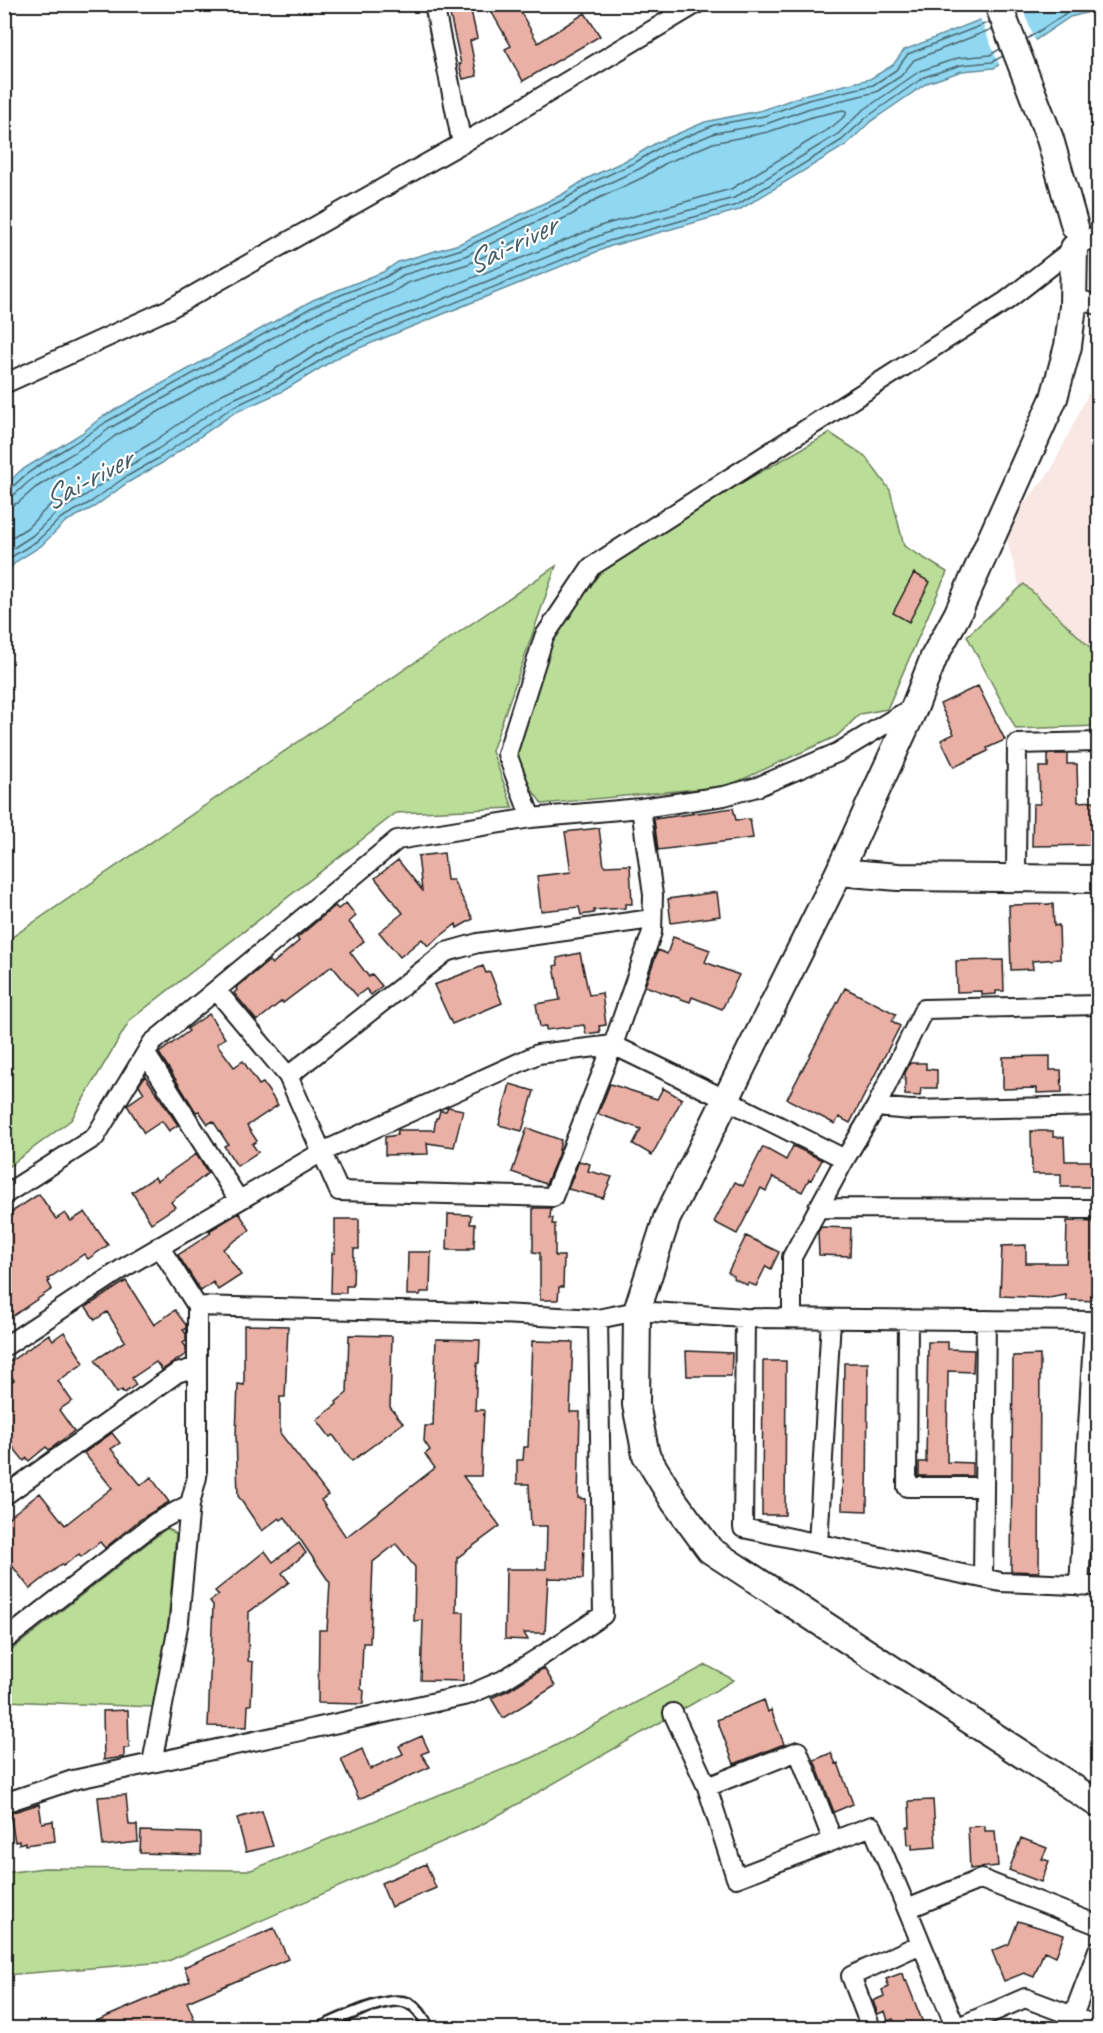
<svg xmlns="http://www.w3.org/2000/svg" width="1103" height="2033" font-family="Caveat,sans-serif">
<style>
.built{fill:#f9e7e4}
.green{fill:#bade98;stroke:#6b7d5a;stroke-width:1.5}
.water{fill:#90d7f1;stroke:#628c9c;stroke-width:1.5}
.pier{fill:#fff}
.lines{fill:none;stroke-linecap:round;stroke-linejoin:round}
.shore{stroke:#4a6771;stroke-width:1.5}
.building{fill:#eab0a5;stroke:#1c1c1c;stroke-width:1.5}
.lane-casing{stroke:#1c1c1c;stroke-width:14}
.street-casing{stroke:#1c1c1c;stroke-width:22}
.secondary-casing{stroke:#1c1c1c;stroke-width:30}
.lane{stroke:#fff;stroke-width:9}
.street{stroke:#fff;stroke-width:18}
.secondary{stroke:#fff;stroke-width:26}
.labels{text-anchor:middle;dominant-baseline:central;stroke-width:4.5;stroke-linejoin:round;paint-order:stroke}
.water-label{font-size:32px;font-style:italic;fill:#455d67;stroke:#fff}
</style>
<rect width="100%" height="100%" fill="#fff"/>
<filter id="ink" filterUnits="userSpaceOnUse"><feTurbulence type="fractalNoise" baseFrequency=".0167" numOctaves="2"/><feDisplacementMap in="SourceGraphic" scale="12" xChannelSelector="R" yChannelSelector="G"/><feConvolveMatrix kernelMatrix="1 2 1 2 8 2 1 2 1" color-interpolation-filters="sRGB"/></filter>
<g filter="url(#ink)">
<!-- built -->
<path class="built" d="M1098 315V691L1026 612 1004 528 1050 472 1092 386Z"/>
<!-- green -->
<path class="green" d="M830 433 865 456 890 490 904 546 947 572 887 709 860 714 837 736 728 786 542 804 507 754 544 637 591 567Z
M556 566 492 751 513 808 396 813 130 1020 71 1120 5 1169V942Z
M1024 584 1098 655V726L1016 729 967 636Z
M1095 1479 1098 1482V1561L1091 1553Z
M167 1528 176 1534 167 1636 153 1707 5 1701V1655Z
M706 1665 734 1680 481 1825 166 1962 5 1975 4 1873 44 1868 251 1870 534 1757Z"/>
<!-- water -->
<path class="water" d="M1017 5H1098V10L1070 17 994 68 962 71 927 83 870 122 846 145 739 210 611 246 342 355 283 391 234 413 162 463 127 483 94 507 65 522 41 546 17 561 5 573V486L20 471 82 433 102 417 313 300 383 272 398 262 459 244 563 194 586 179 633 157 656 143 705 122 763 110 807 94 870 79 893 65 904 50Z"/>
<!-- pier -->
<path class="pier" d="M1009 4 1021 5 1036 43 1001 69 979 16Z"/>
<g class="lines">
<!-- shore -->
<path class="shore" d="M1027 39 1068 12 1098 5
M4 490C14 489 19 479 27 474 52 455 81 441 106 422L316 305 386 277 400 268 462 249 565 199 589 184 636 162 659 148 714 125 764 116 808 100 873 85 896 70 908 54 990 22
M4 497C17 497 22 486 31 480 57 461 85 448 110 428L319 312 389 284 403 275 465 256 569 206 592 191 639 169 662 155 715 133 766 124 810 108 876 92 901 76 914 60 992 29
M4 507 18 503 35 488 94 452 115 436 323 320 393 292 407 283 468 264 573 214 597 199 644 177 666 163 713 143 768 132 812 117 843 110 846 111V115L832 127 731 189 603 225 331 335 272 371 222 394 150 444 115 464 82 488 51 504 27 528 4 542
M4 554 32 536 57 512 86 495 120 471 155 451 227 402 277 379 335 343 606 233 734 198 838 134 862 111 920 71 958 58 990 55 1000 49
M4 565 13 556 37 541 61 518 91 502 124 478 159 458 231 408 280 385 339 349 609 241 737 205 842 140 867 117 924 77 961 65 992 62 1003 56"/>
</g>
<!-- building -->
<path class="building" d="M487 4H516L538 43 585 13 600 36 523 81 505 49 511 46Z
M470 6 477 38 470 41 477 76 463 79 459 64H461L449 10Z
M914 573 930 582 909 622 893 613Z
M978 686 1005 740 987 748 988 751 954 767 941 740 954 734 940 704Z
M1048 754H1067V764H1077L1078 802 1095 801 1098 845 1032 846 1033 804H1040L1039 767H1048Z
M733 808 736 820 750 819 753 838 658 850 654 819Z
M599 828 604 866 630 865 632 904H625V908L594 910V913L581 915 579 907 541 911 537 876 571 872 565 832Z
M444 853 447 880H453L473 919 457 928 456 924 428 946 422 939 400 957 379 932 403 913 375 878 398 860 422 890 418 856Z
M717 892 720 916 671 923 668 899Z
M346 903 356 916 349 922 364 941 350 952 369 977 372 974 382 986 371 995 366 989 357 996 332 966 283 1003 282 1001 257 1021 234 993 237 990 236 988 269 961 272 964 299 941 297 938 335 906 338 909Z
M1053 904 1054 926 1059 925 1060 959 1032 961 1033 969 1011 970 1009 905Z
M673 937 710 950 705 962 739 975 722 1009 692 997 690 1002 645 986 658 950 667 954Z
M580 953 589 995 602 993 606 1025 599 1026 600 1032 586 1034 584 1025 546 1030V1026L540 1027 536 1004 560 1000 554 966 558 965 557 958Z
M1003 960 1004 991H996V994L982 995V991L957 992 956 961Z
M483 966 486 973 490 972 502 1003 452 1024 434 985Z
M845 988 896 1014 892 1021 900 1026 850 1123 839 1117 835 1124 787 1099Z
M209 1014 225 1038 217 1044 234 1067 243 1061 259 1085 263 1083 278 1105 247 1126 257 1141 252 1144 258 1152 237 1166 224 1146 228 1144 213 1121 208 1124 199 1111 196 1112 159 1053 189 1031 187 1029Z
M1050 1056V1070H1061L1062 1092 1037 1093V1088L1003 1089V1057Z
M910 1063H926V1069L937 1070V1088H921L920 1096 905 1095V1073Z
M145 1076 178 1125 169 1131 162 1121 144 1133 127 1105 144 1093 139 1085Z
M510 1084 534 1091 522 1131 499 1125Z
M610 1084 657 1099 663 1088 682 1099 652 1155 633 1144 641 1129 598 1114Z
M448 1107 463 1110 454 1147 427 1143 428 1154 385 1155V1137L397 1135 398 1130H434L436 1118H438L440 1111H446Z
M527 1128 561 1140 558 1155 546 1184 512 1172Z
M1031 1131H1053V1137H1064L1065 1161H1092V1187H1061V1174H1032Z
M793 1146 822 1160 811 1180 809 1179 802 1192 773 1177 766 1191 761 1188 737 1234 714 1222 735 1182 743 1186 763 1147 786 1160Z
M196 1154 208 1173 171 1202 175 1207 151 1223 132 1192 155 1177 157 1181Z
M579 1161 590 1164 588 1171 612 1177 603 1198 568 1189Z
M39 1194 56 1219 65 1213 71 1221 85 1212 108 1245 88 1259 84 1254 48 1279 50 1281 48 1282 52 1289 4 1322V1217Z
M533 1208H551L550 1218H553L552 1224H555V1256H564L563 1287H559L558 1300H540V1253L533 1252Z
M239 1213 250 1230 223 1249 241 1275 218 1290 213 1282 201 1291 178 1255 211 1233 209 1231Z
M448 1214 471 1215 470 1224H475L474 1248H468L469 1250H447Z
M335 1219H359V1249H354L353 1286H346V1293H331L332 1253H335Z
M1067 1221 1098 1222V1301L1066 1300V1295L1049 1298 1000 1296 1002 1246 1026 1245V1263H1066Z
M821 1227 851 1228 850 1256 819 1255 818 1232Z
M746 1236 779 1252 771 1269 766 1266 756 1286 748 1283 747 1285 733 1278 734 1276 728 1272Z
M408 1252H431L430 1292H421L420 1295H407Z
M126 1281 154 1325 175 1310 186 1325V1329L183 1330 186 1334V1341L183 1343 186 1347V1354L162 1370 156 1362 132 1378 136 1385 124 1393 122 1390 117 1393 95 1360 125 1341 107 1312 95 1320 86 1307Z
M244 1325 288 1326 285 1397H280V1433L328 1495 321 1500 346 1537 435 1468 425 1454 430 1450 424 1441 425 1426H433L436 1339 480 1340 479 1363H477L475 1410H484L481 1476H463L500 1526 457 1558 456 1612H464L463 1681 421 1680 423 1620 414 1621 415 1567 396 1544 373 1562 370 1643H363L361 1689 364 1691 363 1704 318 1703 319 1630H327L330 1583 285 1517 281 1520 279 1518 262 1531 238 1496 236 1435 238 1384 244 1385Z
M64 1332 84 1363 58 1381 72 1401 59 1410 74 1431 49 1450 46 1447 29 1461 27 1458 24 1461 4 1436V1387L14 1380 4 1366 49 1334 53 1340Z
M349 1335 392 1336 390 1407 403 1423 352 1461 333 1435 330 1437 317 1420 337 1404 336 1402 347 1393Z
M532 1341 573 1342 570 1412H580L578 1498 585 1499 583 1579 548 1578 545 1633H524L528 1640 505 1639 506 1569H546L547 1526H531L529 1484H517V1460H523L524 1447H528Z
M928 1342H948V1349L974 1350 973 1372 948 1371 947 1462 972 1463V1476H919V1462H926Z
M686 1351 732 1353 731 1376H687Z
M1040 1355 1039 1572 1011 1571 1013 1356Z
M763 1361H786L785 1515H762Z
M844 1363H868L867 1511 842 1510Z
M112 1433 120 1443 111 1449 141 1485 151 1477 169 1502 142 1518 105 1548 100 1542 81 1557 79 1554 63 1566 62 1564 30 1589 4 1555V1521L40 1493 65 1525 112 1488 84 1453Z
M299 1543 306 1553 282 1573 289 1582 249 1612 248 1661 253 1662 251 1705H248L247 1727 208 1726 213 1605 210 1601 219 1595 215 1591 265 1551 273 1562Z
M544 1668 555 1686 503 1718 491 1698 509 1690Z
M764 1700 768 1712 771 1710 784 1744 734 1764 717 1720Z
M128 1710 129 1748H124V1757L104 1760 103 1711Z
M422 1736 429 1751 421 1754 430 1767 359 1799 341 1759 362 1749 370 1769 403 1754 399 1746Z
M831 1753 836 1764 838 1763 853 1804 834 1812 814 1760Z
M126 1795 129 1825H137L138 1842 103 1846 98 1797Z
M933 1800 936 1847 912 1849V1844L908 1845 907 1827H910L909 1801Z
M39 1804 42 1823 53 1821 55 1841 25 1845V1842L19 1844V1841L15 1842 10 1813Z
M262 1811 273 1846 246 1852 237 1818Z
M985 1826V1831H995L998 1866 970 1869 968 1827Z
M141 1831 201 1833V1855L140 1853Z
M1021 1838 1047 1848 1042 1859 1049 1861 1041 1882 1009 1870Z
M426 1864 436 1888 391 1907 381 1883Z
M1018 1921 1064 1935 1056 1956 1044 1951 1034 1977 1024 1973 1004 1981 992 1951 1009 1944Z
M274 1928 288 1959 187 2002 198 2028H80L190 1981 184 1967Z
M902 1973 904 1981 906 1980 925 2028H897L893 2019 888 2021 885 2011 878 2014 873 2001 884 1996 882 1990 889 1987 886 1979Z"/>
<g class="lines">
<defs>
<path id="lane" d="M318 2028C338 2020 388 1994 408 2003 419 2008 424 2019 429 2028"/>
<path id="street" d="M434 4 462 144
M1073 298 1098 305
M4 384 169 309 491 127 696 4
M531 818 641 808 724 796 757 787 839 752 915 706
M1016 878 1017 744 1098 742
M217 991 288 1076 339 1191 553 1197 613 1045 652 932 653 895 641 808
M146 1054 238 1199
M288 1076 446 952 478 943 652 919
M876 1107 924 1009 1098 1005
M4 1195 95 1137 152 1043 397 840 531 818 507 754 544 637 591 567 1006 301 1074 248 1098 234
M818 1208 1098 1209
M159 1246 197 1306
M745 1318 743 1528 1001 1582 1098 1586
M792 1318V1257L845 1159
M908 1319 907 1487H984
M4 1347 125 1267 322 1152 538 1054 613 1045 727 1100 845 1159 876 1107 911 1110 1098 1106
M4 1496 177 1373 197 1367
M818 1544 831 1319
M983 1578 986 1320
M1079 1586 1094 1321
M4 1641 155 1523 190 1504 197 1477V1306L480 1313 598 1319 637 1311 745 1318 1098 1321
M673 1713 707 1787
M152 1763 179 1621 190 1504
M4 1803 73 1780 468 1695 503 1680 543 1655 603 1615 598 1319
M833 1841 798 1751 707 1787 736 1878 872 1826 907 1909 981 1879 1098 1925
M907 1909 956 2028 1025 1998 1073 2016
M1098 1950 1073 2016 1098 2027
M871 2028 851 1976 921 1944"/>
<path id="secondary" d="M998 4 1050 139 1075 227
M1074 248 1073 306 1068 346 1054 398 957 615 934 657 915 706 839 872 667 1218 637 1311 636 1405 646 1455 674 1501 710 1550 1098 1804
M839 872 898 877 1098 879"/>
</defs>
<!-- lane casing -->
<use href="#lane" class="lane-casing"/>
<!-- street casing -->
<use href="#street" class="street-casing"/>
<!-- secondary casing -->
<use href="#secondary" class="secondary-casing"/>
<!-- lane -->
<use href="#lane" class="lane"/>
<!-- street -->
<use href="#street" class="street"/>
<!-- secondary -->
<use href="#secondary" class="secondary"/>
</g>
</g>
<g class="labels">
<!-- water labels -->
<g class="water-label">
<text transform="translate(511 244) rotate(-26)">Sai-river</text>
<text transform="translate(87 479) rotate(-28)">Sai-river</text>
</g>
</g>
<!-- margin -->
<rect width="1103" height="2033" fill="none" stroke="#fff" stroke-width="24"/>
<rect x="12" y="12" width="1079" height="2009" fill="none" stroke="#1c1c1c" stroke-width="2" filter="url(#ink)"/>
</svg>
